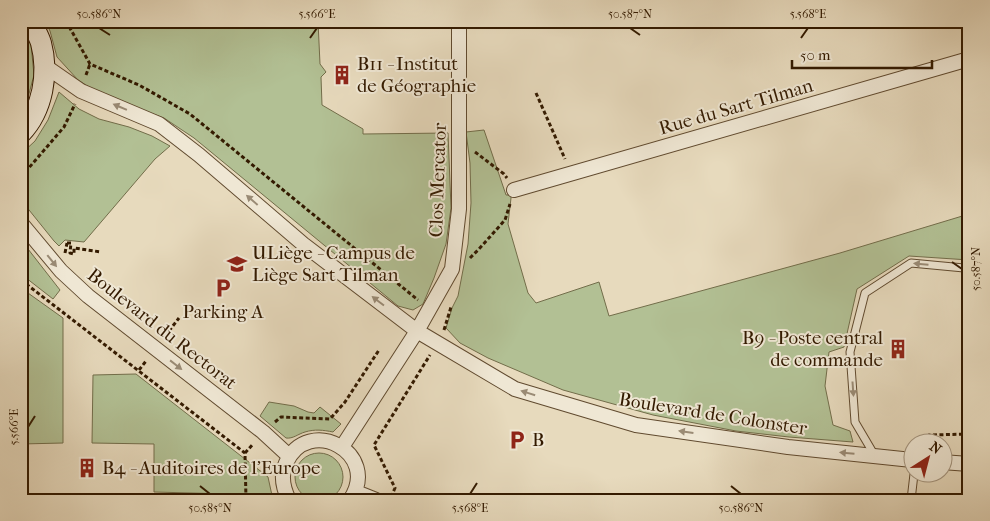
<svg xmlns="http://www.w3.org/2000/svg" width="990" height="521" font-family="'IM FELL French Canon',serif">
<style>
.green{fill:#b2c094;stroke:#726d4a}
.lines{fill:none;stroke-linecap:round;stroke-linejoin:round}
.lane-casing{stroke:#604a2f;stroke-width:9}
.street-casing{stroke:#604a2f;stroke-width:16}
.secondary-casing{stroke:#331a00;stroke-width:22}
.path{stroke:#331a00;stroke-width:3;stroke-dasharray:4 2.5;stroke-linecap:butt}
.lane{stroke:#efe7d4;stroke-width:7}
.street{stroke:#efe7d4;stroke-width:14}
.secondary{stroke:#efe7d4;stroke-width:20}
.oneway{fill:#9a8b75}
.ticks{fill:none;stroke:#331a00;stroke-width:2}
.labels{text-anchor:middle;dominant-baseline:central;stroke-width:4;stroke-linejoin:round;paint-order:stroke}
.poi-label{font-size:19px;fill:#331a00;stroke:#efe7d4;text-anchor:start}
.street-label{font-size:19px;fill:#331a00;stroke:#efe7d4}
.neatline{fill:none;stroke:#331a00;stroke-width:2}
.ticks-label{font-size:12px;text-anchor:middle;fill:#331a00}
</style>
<rect width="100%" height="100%" fill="#e7dabd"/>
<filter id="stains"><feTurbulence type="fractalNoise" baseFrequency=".004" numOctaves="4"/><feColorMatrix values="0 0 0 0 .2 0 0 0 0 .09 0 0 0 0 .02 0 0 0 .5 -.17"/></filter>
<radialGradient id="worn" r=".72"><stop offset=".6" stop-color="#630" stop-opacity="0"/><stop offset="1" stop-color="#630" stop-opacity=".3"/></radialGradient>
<!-- green -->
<path class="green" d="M45 21H318L320 64 326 72 321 77 322 105 363 129V134L448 133 451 208 446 244 434 278 423 304 413 310 398 306 194 138 164 118 103 96 78 80 57 57 50 31Z
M21 26 31 44 34 75 26 105 21 111Z
M59 92 79 109 99 119 129 127 152 136 170 146 155 159 84 242 65 240 59 246 54 241 21 200V154L35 141 48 120Z
M484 130 506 195H511V198L508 224 528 293 536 303 599 282 609 316 840 253 969 214V260L909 256 857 289 844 347 829 352 825 386 833 425 850 431 853 442 789 437 736 431 653 415 563 390 488 358 460 343 446 328 452 308 458 296 468 244 471 203 470 163 466 132Z
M21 240 60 290 53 299 21 274Z
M21 288 63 318V443L21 444Z
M136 374 268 477 273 500H234L229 494 154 492V444L92 443 93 375Z
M269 402 294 406 308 412 314 413 320 407 341 424 333 432C323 430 315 429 305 432 298 434 293 439 286 438L260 416Z
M295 477a24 24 0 1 1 48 0a24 24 0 1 1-48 0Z"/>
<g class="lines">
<defs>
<path id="lane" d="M875 456 855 422 850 352 865 293 911 263 964 268 969 271
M911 500 914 474"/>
<path id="street" d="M45 66 81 91 159 124 199 155 303 244 417 331 515 389 636 425 788 447 912 460
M514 190 969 59
M21 223 61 271 88 296 263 432 289 456
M342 447 417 331 452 269 459 209V21
M942 462 969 464
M356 492 376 500
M289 500C283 488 280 476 286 463 308 414 382 453 350 500"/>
<path id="secondary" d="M21 133C43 110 49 73 41 43 39 36 34 28 31 21"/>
</defs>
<!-- lane casing -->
<use href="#lane" class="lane-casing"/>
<!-- street casing -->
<use href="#street" class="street-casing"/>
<!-- secondary casing -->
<use href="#secondary" class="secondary-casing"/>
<!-- path -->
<path class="path" d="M66 21 90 64 139 85 190 114 418 300
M86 75 90 64
M536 93 565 159
M475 152 504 174 507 178
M21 177 64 127 75 104
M67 243H71L70 253 74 254V248L101 252
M65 253 67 243
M470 258 479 249 505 220 510 204
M21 280 245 453 246 500
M444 330 451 307
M165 336 179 318
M139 370 146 361
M275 422 281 417 330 419 345 402 379 350
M928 444 929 435 969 434
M245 453 253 444
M391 497 395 488 374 445 430 355"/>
<!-- lane -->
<use href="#lane" class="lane"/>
<!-- street -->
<use href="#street" class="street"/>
<!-- secondary -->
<use href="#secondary" class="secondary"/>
</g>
<!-- one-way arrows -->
<defs><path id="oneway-solid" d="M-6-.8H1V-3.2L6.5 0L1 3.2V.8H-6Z" transform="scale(1.25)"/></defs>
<g class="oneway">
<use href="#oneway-solid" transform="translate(120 107) rotate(-157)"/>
<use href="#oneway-solid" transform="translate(252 200) rotate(-139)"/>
<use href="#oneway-solid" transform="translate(52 261) rotate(51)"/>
<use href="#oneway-solid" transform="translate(921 264) rotate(-175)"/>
<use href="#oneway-solid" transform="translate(378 301) rotate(-143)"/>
<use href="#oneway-solid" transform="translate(176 365) rotate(38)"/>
<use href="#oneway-solid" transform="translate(853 389) rotate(86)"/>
<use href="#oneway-solid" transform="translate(528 393) rotate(-163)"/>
<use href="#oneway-solid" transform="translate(686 432) rotate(-172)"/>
<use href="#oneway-solid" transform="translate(847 453) rotate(-175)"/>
</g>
<!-- ticks -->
<path class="ticks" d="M99 28 110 35M630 28 640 35M310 38 317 28M801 38 808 28M952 262 962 269M28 427 35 416M200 486 210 494M731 486 741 494M470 494 477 483"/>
<!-- icons -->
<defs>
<symbol id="building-bare" viewBox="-9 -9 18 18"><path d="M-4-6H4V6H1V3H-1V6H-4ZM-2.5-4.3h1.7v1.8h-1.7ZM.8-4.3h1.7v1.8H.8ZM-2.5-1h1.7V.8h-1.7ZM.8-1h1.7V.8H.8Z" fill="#8f2418" stroke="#efe7d4" stroke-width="2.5" paint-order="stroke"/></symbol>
<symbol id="university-bare" viewBox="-9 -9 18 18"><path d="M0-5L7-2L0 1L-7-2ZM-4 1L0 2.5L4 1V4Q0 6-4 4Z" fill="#8f2418" stroke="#efe7d4" stroke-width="2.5" paint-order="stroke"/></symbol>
<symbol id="parking-bare" viewBox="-9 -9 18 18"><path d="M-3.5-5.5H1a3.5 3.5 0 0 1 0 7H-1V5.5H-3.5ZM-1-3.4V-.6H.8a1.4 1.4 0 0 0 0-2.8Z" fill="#8f2418" stroke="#efe7d4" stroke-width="2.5" paint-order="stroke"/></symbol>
</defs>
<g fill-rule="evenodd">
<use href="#building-bare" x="328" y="61" width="28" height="28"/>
<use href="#university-bare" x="223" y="250" width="28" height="28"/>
<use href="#parking-bare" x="209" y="274" width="28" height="28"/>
<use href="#building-bare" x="884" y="335" width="28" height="28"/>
<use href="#parking-bare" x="503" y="426" width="28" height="28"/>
<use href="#building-bare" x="73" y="454" width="28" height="28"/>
</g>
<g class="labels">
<!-- poi labels -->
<g class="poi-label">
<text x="357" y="64">B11 - Institut<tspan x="357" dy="22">de Géographie</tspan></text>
<text x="252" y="253">ULiège - Campus de<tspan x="252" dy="22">Liège Sart Tilman</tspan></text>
<text x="223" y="312" text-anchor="middle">Parking A</text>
<text x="883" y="338" text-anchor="end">B9 - Poste central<tspan x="883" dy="22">de commande</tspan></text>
<text x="532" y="440">B</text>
<text x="102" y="468">B4 - Auditoires de l'Europe</text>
</g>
<!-- street labels -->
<g class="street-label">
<text transform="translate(736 107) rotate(-16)">Rue du Sart Tilman</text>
<text transform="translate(438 180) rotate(-88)">Clos Mercator</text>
<text transform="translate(162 329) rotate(38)">Boulevard du Rectorat</text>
<text transform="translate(713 414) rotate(9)">Boulevard de Colonster</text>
</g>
</g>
<!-- margin -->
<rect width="990" height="521" fill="none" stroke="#e7dabd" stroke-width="55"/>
<!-- north arrow -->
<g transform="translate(928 458) rotate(36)"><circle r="24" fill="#efe7d4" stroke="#a4957f"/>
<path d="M0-4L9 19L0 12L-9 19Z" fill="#8f2418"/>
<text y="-8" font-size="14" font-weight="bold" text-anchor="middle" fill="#331a00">N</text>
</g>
<!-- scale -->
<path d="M792 60v8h140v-8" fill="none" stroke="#331a00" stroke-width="2.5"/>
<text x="800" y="60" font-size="15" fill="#331a00" stroke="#efe7d4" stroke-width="4" paint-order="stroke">50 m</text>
<rect x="28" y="28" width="934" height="466" class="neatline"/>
<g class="ticks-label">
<text x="99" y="18">50.586°N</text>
<text x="317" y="18">5.566°E</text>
<text x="630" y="18">50.587°N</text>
<text x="808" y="18">5.568°E</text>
<text transform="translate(976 269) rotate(-90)" y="4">50.587°N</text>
<text transform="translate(14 427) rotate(-90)" y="4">5.566°E</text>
<text x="210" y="512">50.585°N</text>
<text x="470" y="512">5.568°E</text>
<text x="741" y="512">50.586°N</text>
</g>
<rect width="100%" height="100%" filter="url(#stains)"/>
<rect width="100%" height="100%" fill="url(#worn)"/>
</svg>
